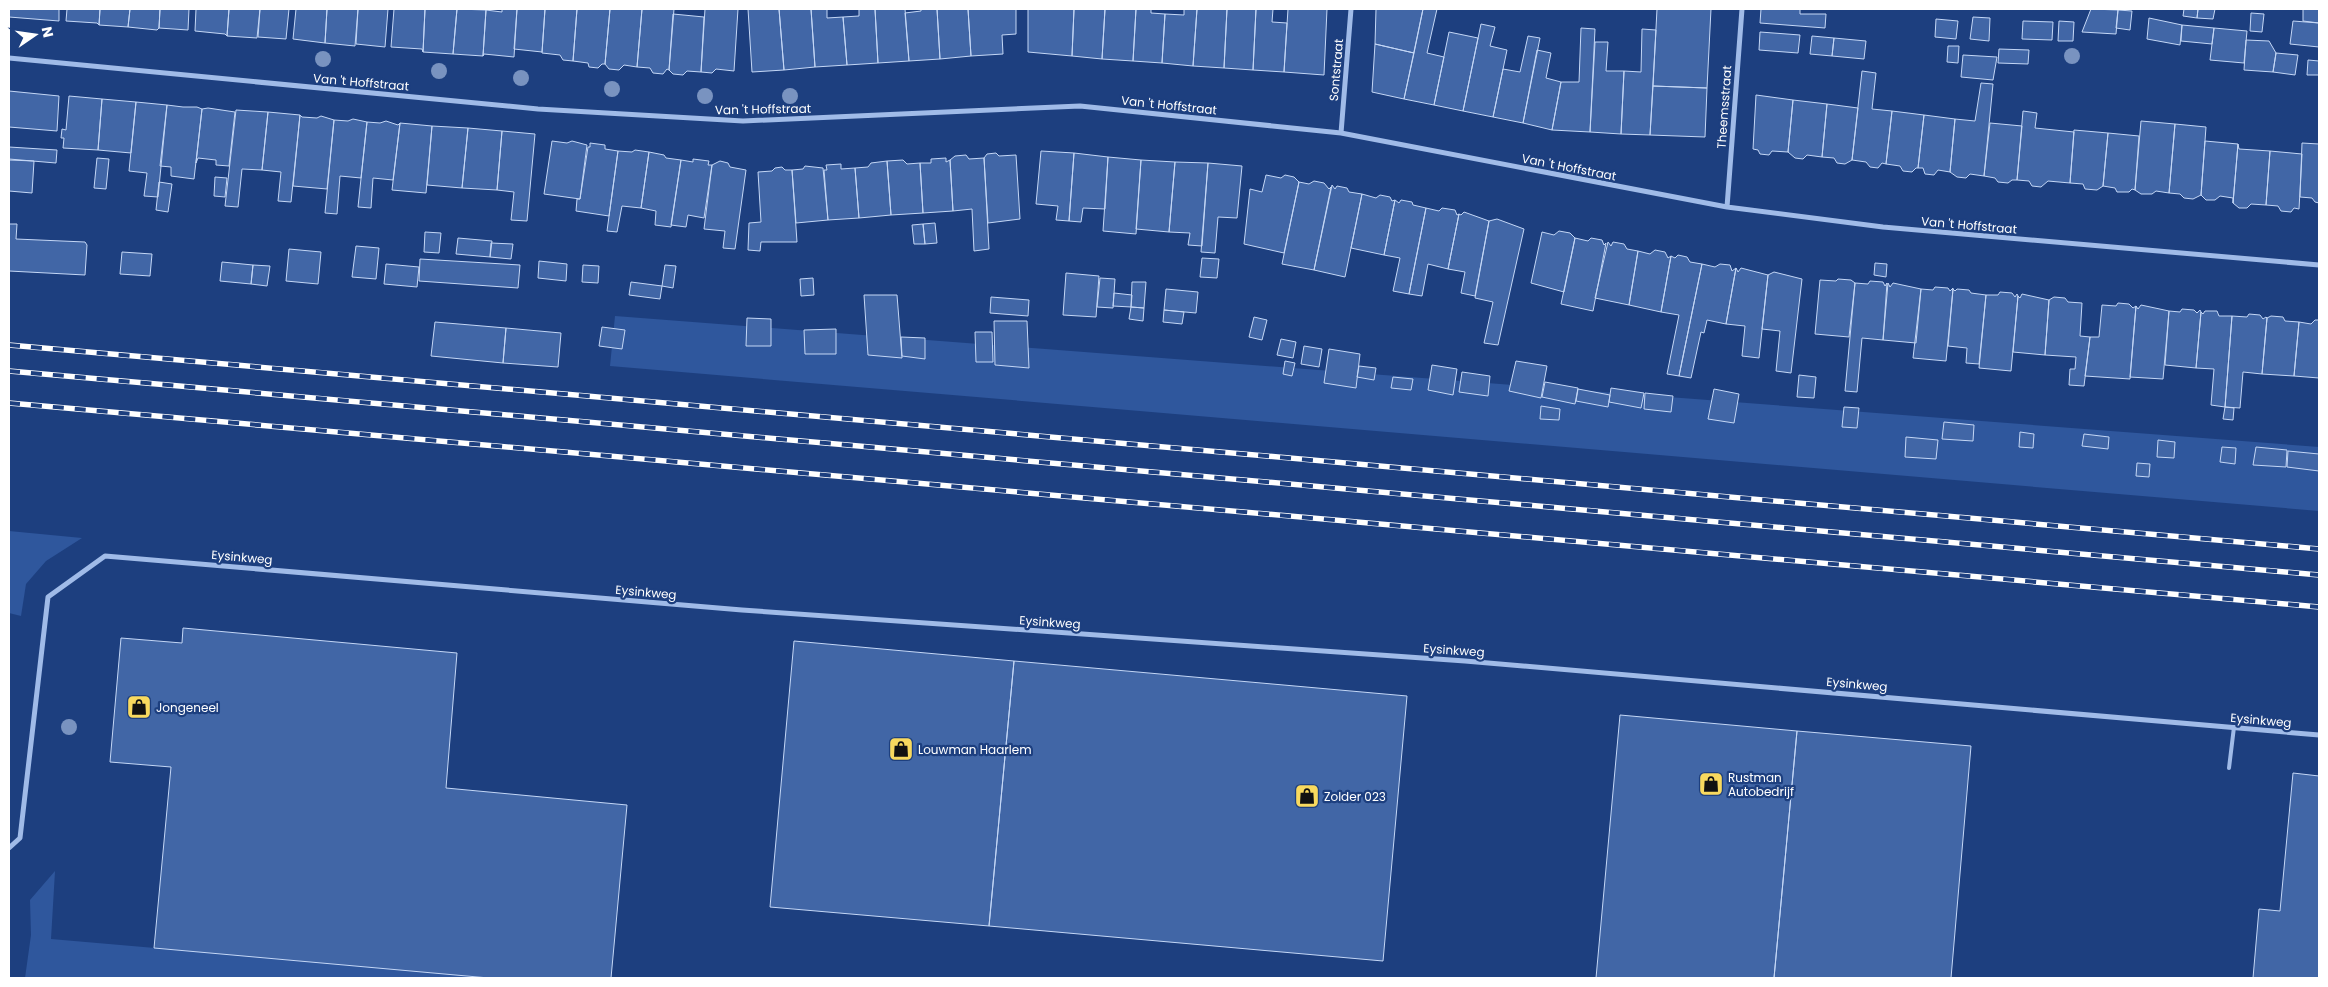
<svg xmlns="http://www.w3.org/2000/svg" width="2328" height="987" font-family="Poppins,sans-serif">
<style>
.green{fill:#2f579d}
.building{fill:#4166a6;stroke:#c4d7f6}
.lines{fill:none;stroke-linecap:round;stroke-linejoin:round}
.service{stroke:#a0bbe8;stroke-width:4}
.minor{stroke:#a0bbe8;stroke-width:5}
.rail-casing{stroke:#fff;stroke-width:5.5}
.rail{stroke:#1d3f7f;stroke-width:4;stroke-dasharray:11;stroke-linecap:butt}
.tree{fill:#7993c0}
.labels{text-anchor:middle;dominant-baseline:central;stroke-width:4.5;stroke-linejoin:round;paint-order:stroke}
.street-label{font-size:12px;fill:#fff;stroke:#1d3f7f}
.poi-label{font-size:12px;fill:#fff;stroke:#1d3f7f;text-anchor:start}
</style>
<rect width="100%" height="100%" fill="#1d3f7f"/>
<!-- green -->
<path class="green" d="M615 316 2319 447V511L610 366Z
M9 531 82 538 46 561 26 584 21 616 9 613Z
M55 871 51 939 499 978H25L31 935 30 900Z"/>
<!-- building -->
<path class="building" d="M9 9H59V21L9 17Z
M67 9H100L99 25 97 23 66 21Z
M100 9H130L128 27 99 25Z
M130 9H160L159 28 157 30 128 27Z
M160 9H189L188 30 159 28Z
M196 9H229L227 36 225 34 195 31Z
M229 9H260L257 38 227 36Z
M260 9H289L286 39 258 37Z
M296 9H327L325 43 293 39Z
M327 9H358L355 46 325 43Z
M358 9H388L385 47 356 44Z
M394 9H425L423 52 422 49 391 47Z
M425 9H457L453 54 423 52Z
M457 9 486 10 483 56 453 54Z
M502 9H517L514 57 484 54 483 56 486 10 502 12Z
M517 9H545L542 52 514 49Z
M545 9H577L573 61 563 60 560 55 542 53Z
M577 9H610L605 64H602L598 68 589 67 588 63 573 61Z
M610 9H642L637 67 624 65 619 70 609 69 605 64Z
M642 9H674L669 70 667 69 663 74 653 73 650 68 637 67Z
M705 9H738L734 71 716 69 712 73 701 72Z
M748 9H779L784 70 752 72Z
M779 9H811L815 67 784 70Z
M811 9H827V18L843 17 847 65 815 67Z
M859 9H875L878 63 847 65 843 17 859 16Z
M875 9H905L909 61 878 63Z
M921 9H937L940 59 909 61 905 13 921 11Z
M937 9H968L971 56 940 59Z
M968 9H1016V34L1002 35 1003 54 971 56Z
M1028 9H1074L1072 56 1028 52Z
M1074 9H1105L1102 59 1072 56Z
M1105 9H1136L1133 61 1102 59Z
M1136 9H1151V13L1165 14 1162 63 1133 61Z
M1184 9H1197L1193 66 1162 63 1165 14 1184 15Z
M1197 9H1227L1224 68 1193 66Z
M1227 9H1256L1253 70 1224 68Z
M1256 9H1273L1272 22 1287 23 1284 72 1253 70Z
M1288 9H1327L1324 75 1284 72Z
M1376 9H1423L1414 53 1375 44Z
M1423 9H1437L1427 53 1444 57 1434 105 1404 99Z
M1657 9H1711L1707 88 1653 86Z
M1761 9H1800V14H1826L1825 28 1760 23Z
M2091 9 2118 10 2116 34 2082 32Z
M2184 9H2198L2197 18 2183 16Z
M2198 9H2215L2213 19 2197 18Z
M2303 9H2319V23L2303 21Z
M2118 10 2132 11 2130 30 2116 28Z
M2251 13 2264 14 2262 32 2250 31Z
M673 14 704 17 701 72 687 71 683 75 673 74 669 70Z
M1973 17 1990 18 1989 41 1970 39Z
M2149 18 2182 25 2180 45 2147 39Z
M1936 19 1958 21 1956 39 1935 37Z
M2023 21 2053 22 2052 40 2022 39Z
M2059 21 2074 22 2073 41H2058Z
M2293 21 2319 23V47L2290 44Z
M1481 24 1495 27 1490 46 1507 50 1493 117 1463 111Z
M2182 25 2214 28 2212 44 2181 41Z
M1581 28 1595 29 1590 132 1552 130 1561 82H1579Z
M2214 28 2247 31 2244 63 2210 60Z
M1642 29 1656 30 1650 135 1621 134 1624 71 1641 72Z
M1449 32 1478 38 1463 111 1434 105Z
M1760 32 1800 35 1798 53 1759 50Z
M1528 36 1540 38 1523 123 1493 117 1503 69 1520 72Z
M1812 36 1834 38 1832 56 1810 54Z
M1834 38 1866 41 1864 59 1832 56Z
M2246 40 2269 41 2276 53 2273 72 2244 70Z
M1595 42H1608L1606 71H1624L1621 134 1590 132Z
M1375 44 1414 53 1404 99 1372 92Z
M1948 46H1959L1958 63 1947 62Z
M1999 49 2029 50 2028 64 1998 63Z
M1537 50 1551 53 1546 78 1561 82 1552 130 1523 123Z
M2276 53 2298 55 2295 75 2273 72Z
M1963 55 1997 57 1993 80 1961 77Z
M2308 60 2319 61V75H2307Z
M1862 71 1876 73 1872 109 1892 111 1886 164 1882 163 1878 168 1870 167 1866 162 1852 160Z
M1981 83 1993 84 1984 176 1970 174 1966 178 1957 177 1950 172 1955 119 1975 121Z
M1653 86 1707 88 1705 137 1650 135Z
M9 91 59 96 57 131 9 127Z
M1756 95 1793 100 1788 152 1772 151 1769 155 1760 154 1758 150 1753 149Z
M69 96 102 99 98 150 63 148 64 138H61L62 129 66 130Z
M102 99 136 102 131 153 98 150Z
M1793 100 1827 104 1822 157 1807 155 1803 159 1795 158 1788 152Z
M136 102 167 105 158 197 144 196 147 173 129 171Z
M1827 104 1858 108 1852 160 1845 164 1837 163 1834 158 1822 157Z
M167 105 183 107H197L202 109 194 179 171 176V167L160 166Z
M208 108 235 112 229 166 216 165V160L198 158 196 163 202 109Z
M236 110 268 112 262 170 242 169 238 207 225 206Z
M1892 111 1924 115 1918 168H1916L1912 172 1903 171 1900 166 1886 164Z
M2023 111 2037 113 2035 128 2074 132 2070 183 2048 181 2041 187 2032 186 2029 181 2017 180Z
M268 112 300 115 291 202 278 201 281 172 262 170Z
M300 115 302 117 317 118 321 116 334 120 327 189 293 186Z
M1924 115 1955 119 1950 172 1938 170 1934 175 1925 174 1923 168H1918Z
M353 119 367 122 361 178 340 176 337 214 325 213 334 120 348 121Z
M386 121 398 125 400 123 393 180 373 178 371 208 358 207 367 122 380 123Z
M2141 121 2175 124 2169 193 2156 191 2152 194H2141L2135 190Z
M400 123 432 126 426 193 392 190Z
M1990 123 2022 126 2017 180H2012L2008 183 1998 182 1995 178 1984 176Z
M2175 124 2206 127 2201 195 2193 199 2184 198 2180 194 2169 193Z
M432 126 468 128 462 188 427 185Z
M468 128 502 131 497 190 462 188Z
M2074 130 2108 133 2103 186 2097 190 2085 189 2083 184 2070 183Z
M502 131 535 134 527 221 511 220 514 192 497 190Z
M2108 133 2139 136 2135 190 2132 189 2129 192H2117L2115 188 2103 186Z
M552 141 567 143 572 141 587 145 580 199 544 194Z
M2205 141 2238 144 2233 203V198L2220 196 2215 200H2206L2201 195Z
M590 143 605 145V149L618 151 609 216 576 211 577 199H580L588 147H590Z
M2302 143 2319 144V203L2315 202 2312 198 2300 197Z
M2238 144 2239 149 2270 151 2266 205 2251 204 2247 208H2239L2233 203Z
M9 147 57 150 56 163 9 159Z
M635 150 649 152 641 208 622 206 617 232 607 231 618 151 632 152Z
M1041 151 1074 153 1069 221 1056 220 1058 206 1036 204Z
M2270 151 2302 154 2299 209 2294 208 2291 212 2281 211 2278 206 2266 205Z
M649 152 664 155 666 158 681 160 671 227 655 225 656 211 641 208Z
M996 153 999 156 1016 155 1020 219 988 223 984 158 987 154Z
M1074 153 1108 157 1105 209 1083 208 1081 222 1069 221Z
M966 155 969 159 984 158 989 249 974 251 972 209 953 211 950 160 955 156Z
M1108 157 1141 160 1136 234 1103 231Z
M97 158 109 159 106 189 94 188Z
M946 158V162L950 160 953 211 923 213 920 163H931V159Z
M693 159 709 161 708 165H712L704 218 688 215 686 227 671 225 681 160 693 162Z
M9 160 34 161 32 193 9 191Z
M903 160 907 164 920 163 923 213 891 215 887 161Z
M1141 160 1175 162 1169 232 1136 229Z
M720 161 728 163 730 167 746 170 735 249 723 248 725 231 704 229 712 165Z
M887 161 891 215 859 218 855 168 868 167 871 163Z
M1175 162 1208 163 1202 246 1188 245 1190 233 1169 232Z
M1208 163 1242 166 1237 218 1218 217 1215 253 1201 252Z
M841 164V169L855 168 859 218 828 220 824 170H827L826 165Z
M805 166 823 168 828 220 796 223 792 170 803 169Z
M782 167 785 170H792L797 242H761L760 251 748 250 749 223 761 222 758 172 772 171 775 168Z
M1266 175 1281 178 1285 175 1294 177 1299 182 1284 253 1244 244 1250 189 1262 192Z
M215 177 227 178 225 197 214 196Z
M1314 181 1324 183 1329 189 1331 187 1314 270 1282 264 1299 182 1309 184Z
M159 182 172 184 168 212 156 210Z
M1332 185 1335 189 1337 186 1347 188 1349 192 1362 194 1345 277 1314 270Z
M1362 194 1376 198 1380 195 1390 197 1392 201 1395 200 1384 255 1351 248Z
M1395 200 1399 203 1401 200 1412 202 1413 205 1426 208 1409 294 1393 291 1400 258 1384 255Z
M1426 208 1439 211 1442 208 1455 210 1457 215 1459 214 1448 269 1428 264 1422 296 1409 294Z
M1464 212 1489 221 1475 296 1461 293 1465 272 1448 269 1459 214 1461 215Z
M1497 219 1524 229 1498 345 1484 343 1493 302 1475 298 1489 221Z
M935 223 937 243 925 244 923 224Z
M9 224H17L16 239 85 242 87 245 85 275 9 271Z
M923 224 925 244H914L912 225Z
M1559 231 1570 233 1575 238 1564 292 1531 283 1542 232 1554 235Z
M425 232 441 233 439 253 424 252Z
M458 238 492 241 490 257 456 254Z
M1575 238 1588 241 1591 238 1602 240 1604 245 1606 243 1593 311 1561 304Z
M1608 242 1611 246 1613 242 1624 244 1627 249 1638 251 1629 305 1595 298Z
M491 243 513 244 511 259 490 257Z
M356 246 379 248 376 279 352 277Z
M289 249 321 252 318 284 286 281Z
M1655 250 1665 252 1668 258 1671 256 1661 312 1629 305 1638 251 1650 254Z
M122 252 152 254 150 276 120 274Z
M1678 255 1687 257 1690 262 1702 264 1679 376 1667 374 1679 315 1661 312 1671 256 1675 258Z
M1202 258 1219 259 1217 278 1200 277Z
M420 259 520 265 518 288 419 281Z
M539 261 567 264 566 281 538 278Z
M222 262 253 265 251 284 220 281Z
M1875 263 1887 264 1886 277 1874 275Z
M386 264 419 267 417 287 384 284Z
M1702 264 1715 267 1720 264 1730 265 1732 271 1736 268 1726 324 1707 320 1704 333 1701 332 1691 378 1679 376Z
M253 265 270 266 267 286 251 284Z
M583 265 599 266 598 283 582 282Z
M665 265 676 266 673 288 662 286Z
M1736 268 1738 272 1741 268 1768 275 1759 358 1742 356 1745 326 1726 324Z
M1774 272 1802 279 1791 373 1776 371 1780 331 1762 329 1768 275Z
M1066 273 1099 276 1096 317 1063 315Z
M813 278 814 295 801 296 800 279Z
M1100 278 1115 279 1113 308 1097 307Z
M1838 279 1851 280 1855 283 1849 337 1815 334 1820 280 1836 281Z
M1870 281 1883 282 1885 286 1887 283 1883 340 1862 338 1857 392 1845 391 1855 283 1868 284Z
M631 282 662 286 660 299 629 295Z
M1132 282H1146L1144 308 1131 307Z
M1888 283 1890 287 1893 283 1921 289 1916 343 1883 340Z
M1935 287 1948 288 1950 291 1953 288V289L1946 361 1913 358 1921 289 1933 290Z
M1166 289 1198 292 1196 313 1164 310Z
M1953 289 1955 291 1957 289 1969 290 1971 293 1986 295 1979 364 1966 363 1967 348 1948 346Z
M2000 292 2012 293 2015 297 2017 294 2018 296 2011 371 1979 368 1986 295H1998Z
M1114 293 1132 295 1131 307 1113 306Z
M2022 294 2049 300 2045 355 2013 352 2018 296 2020 298Z
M864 295H897L902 358 868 355Z
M991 297 1029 300 1028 316 990 313Z
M2054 297 2065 298 2068 302 2082 303 2080 336 2090 337 2084 386 2069 385 2070 369H2075L2076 357 2045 355 2049 300Z
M2118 303 2129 304 2133 308 2136 306 2130 379 2085 376 2090 337H2099L2102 305 2116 306Z
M2141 305 2169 311 2163 379 2130 377 2136 306 2138 309Z
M1131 307 1144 308 1143 321 1129 319Z
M2182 309 2194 310 2197 313 2200 310 2201 312 2196 368 2165 365 2169 311 2180 312Z
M1164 310 1184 312 1182 324 1163 322Z
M2205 311H2217L2219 316H2232L2225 407 2211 405 2214 369 2196 368 2201 312 2203 314Z
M2249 314 2260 315 2263 319 2266 317 2267 318 2262 374 2243 372 2240 408 2225 407 2232 316 2247 317Z
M2271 316 2283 317 2285 321 2299 322 2294 376 2262 374 2267 318Z
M1254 317 1267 320 1262 340 1249 337Z
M747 318 771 319V346H746Z
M2315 320H2319V378L2294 376 2299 322 2311 324Z
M994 321H1027L1029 368 995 365Z
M435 322 506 328 503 363 431 356Z
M602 327 625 330 622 349 599 346Z
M506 328 561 333 558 367 503 363Z
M836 329V354H805L804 330Z
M975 332H992L993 362H976Z
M901 337 925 338V359L902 356Z
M1281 339 1296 342 1293 358 1277 355Z
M1304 346 1322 349 1319 367 1301 364Z
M1329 349 1360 354 1356 388 1324 383Z
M1285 361 1295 363 1292 376 1283 374Z
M1516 361 1547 366 1541 398 1509 391Z
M1432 365 1457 369 1453 395 1428 390Z
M1359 366 1376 368 1374 380 1357 377Z
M1462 372 1490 376 1488 396 1459 392Z
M1799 375 1816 377 1814 398 1797 397Z
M1393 377 1413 379 1411 390 1391 388Z
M1545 382 1578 388 1575 404 1542 397Z
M1611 388 1644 393 1641 408 1609 402Z
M1578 389 1610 395 1608 407 1576 401Z
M1714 389 1739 394 1734 423 1708 419Z
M1645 393 1673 396 1671 412 1644 409Z
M1541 406 1560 409 1559 420 1540 419Z
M1844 407 1859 408 1857 428 1842 427Z
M2225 407 2234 408 2233 420 2223 419Z
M1944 422 1974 425 1973 441 1942 439Z
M2020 432 2034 434 2033 448 2019 447Z
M2084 434 2109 437 2108 449 2082 446Z
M1906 437 1938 440 1936 459 1905 457Z
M2158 440 2175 442 2174 458 2157 457Z
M2222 447 2236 448 2235 464 2220 462Z
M2256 447 2287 450 2286 467 2253 465Z
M2288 451 2319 454V471L2287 467Z
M2137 463 2150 464 2149 477 2136 476Z
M183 628 457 653 446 788 627 805 611 978H489L154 948 171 767 110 762 121 638 182 643Z
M794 641 1014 661 989 926 770 907Z
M1014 661 1407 696 1383 961 989 926Z
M1620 715 1797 731 1774 978H1596Z
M1797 731 1971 746 1951 978H1774Z
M2293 773 2319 776V978H2253L2259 909 2280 911Z"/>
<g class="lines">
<!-- service -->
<path class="service" d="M2229 768 2234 727"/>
<!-- minor -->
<path class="minor" d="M9 58 538 109 743 121 1080 106 1341 133 1727 207 1883 227 2319 265
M1341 133 1351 9
M1727 207 1742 9
M9 848 20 838 48 597 105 556 742 610 1465 661 2319 735"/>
<defs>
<path id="rail" d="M9 345 2319 549
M9 371 2319 575
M9 403 2319 607"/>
</defs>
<!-- rail casing -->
<use href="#rail" class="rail-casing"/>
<!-- rail -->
<use href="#rail" class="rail"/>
</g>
<!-- trees -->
<g class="tree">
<circle cx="2072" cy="56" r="8"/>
<circle cx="323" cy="59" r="8"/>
<circle cx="439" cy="71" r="8"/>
<circle cx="521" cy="78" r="8"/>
<circle cx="612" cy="89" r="8"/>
<circle cx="705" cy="96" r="8"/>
<circle cx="790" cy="96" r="8"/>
<circle cx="69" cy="727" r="8"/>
</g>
<!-- icons -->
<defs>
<symbol id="shop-square" viewBox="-11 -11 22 22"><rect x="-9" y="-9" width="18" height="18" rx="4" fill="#f8d95e" stroke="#1d3f7f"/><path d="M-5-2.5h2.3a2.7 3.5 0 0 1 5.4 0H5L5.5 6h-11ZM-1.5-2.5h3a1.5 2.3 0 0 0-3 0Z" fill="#111"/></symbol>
</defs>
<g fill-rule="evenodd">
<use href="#shop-square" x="125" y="693" width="28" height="28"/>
<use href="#shop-square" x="887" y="735" width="28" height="28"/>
<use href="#shop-square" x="1697" y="770" width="28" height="28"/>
<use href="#shop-square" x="1293" y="782" width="28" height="28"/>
</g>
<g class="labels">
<!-- street labels -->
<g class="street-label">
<text transform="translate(1336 70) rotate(-85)">Sontstraat</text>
<text transform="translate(361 82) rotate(5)">Van 't Hoffstraat</text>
<text transform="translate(1169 105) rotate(6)">Van 't Hoffstraat</text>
<text transform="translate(1724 107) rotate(-86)">Theemsstraat</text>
<text transform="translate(763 109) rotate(-1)">Van 't Hoffstraat</text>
<text transform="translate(1569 167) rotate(11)">Van 't Hoffstraat</text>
<text transform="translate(1969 225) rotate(5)">Van 't Hoffstraat</text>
<text transform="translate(242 557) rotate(5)">Eysinkweg</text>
<text transform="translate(646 592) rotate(5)">Eysinkweg</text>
<text transform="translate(1050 622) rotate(4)">Eysinkweg</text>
<text transform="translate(1454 650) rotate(4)">Eysinkweg</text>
<text transform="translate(1857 684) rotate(5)">Eysinkweg</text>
<text transform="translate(2261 720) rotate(5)">Eysinkweg</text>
</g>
<!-- poi labels -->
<g class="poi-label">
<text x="156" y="707">Jongeneel</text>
<text x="918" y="749">Louwman Haarlem</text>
<text x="1728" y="777">Rustman<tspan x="1728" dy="14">Autobedrijf</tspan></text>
<text x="1324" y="796">Zolder 023</text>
</g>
</g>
<!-- border -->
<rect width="2328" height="987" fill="none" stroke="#ffffff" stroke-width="20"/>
<!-- north arrow -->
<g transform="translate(35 35) rotate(77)" stroke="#1d3f7f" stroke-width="4" paint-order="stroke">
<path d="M0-4L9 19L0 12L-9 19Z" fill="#ffffff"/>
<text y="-8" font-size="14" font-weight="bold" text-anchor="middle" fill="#ffffff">N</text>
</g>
</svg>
